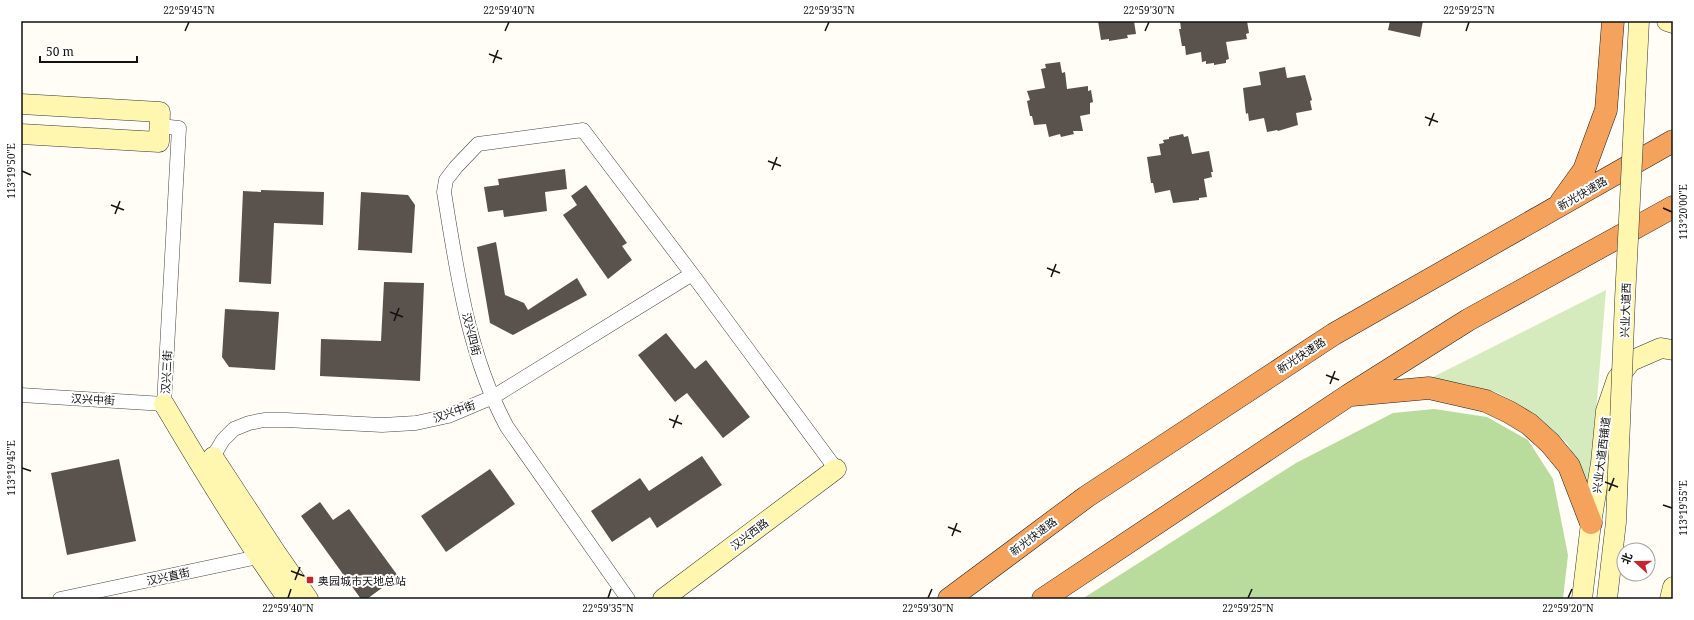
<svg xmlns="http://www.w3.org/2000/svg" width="1694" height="620" font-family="'Noto Serif','Noto Sans SC',serif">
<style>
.green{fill:#d5ebbd}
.forest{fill:#b9dc9c}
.building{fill:#5a524d}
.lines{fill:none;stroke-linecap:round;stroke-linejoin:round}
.street-casing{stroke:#444;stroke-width:15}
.secondary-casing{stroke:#333;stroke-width:21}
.highway-casing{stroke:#222;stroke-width:23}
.street{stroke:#fff;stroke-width:14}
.secondary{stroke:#fff6b0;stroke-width:20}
.highway{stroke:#f5a25d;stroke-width:22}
.secondary-bridge-casing{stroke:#333;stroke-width:21;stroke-linecap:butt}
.secondary-bridge{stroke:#fff6b0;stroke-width:20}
.ticks{fill:none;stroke:#111;stroke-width:1.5}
.poi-dot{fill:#c4262e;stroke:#fff;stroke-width:1.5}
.labels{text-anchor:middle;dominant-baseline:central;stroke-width:4;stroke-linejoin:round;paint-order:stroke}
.street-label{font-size:11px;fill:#111;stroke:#fff}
.poi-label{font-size:11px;fill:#111;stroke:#fff;text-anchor:start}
.neatline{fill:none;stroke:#111;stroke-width:1.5}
.ticks-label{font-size:10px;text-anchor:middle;fill:#111}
</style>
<rect width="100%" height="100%" fill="#fffdf5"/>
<!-- green -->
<path class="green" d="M1606 290 1590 485 1567 443 1535 416 1499 393 1465 384 1429 379Z"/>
<!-- forest -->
<path class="forest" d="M1434 409 1487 417 1528 440 1553 479 1568 555 1563 599H1082L1296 463 1393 413Z"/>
<!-- building -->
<path class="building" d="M1098 21H1134L1136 34 1127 35 1128 38 1109 41V39L1101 40Z
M1180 21H1247L1249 33 1246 34 1247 39 1226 42 1229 59 1226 60V63L1214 65V63L1206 64V61L1202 62 1201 52 1186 55 1185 46H1182L1179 29H1181Z
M1390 21H1423L1420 37 1388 30Z
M1060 62 1062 73 1065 72 1067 89 1088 86V91L1091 90 1093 102 1090 103V114L1080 116 1083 131H1073L1074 134 1061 137 1060 134 1049 137 1046 124 1034 125 1032 116H1030L1027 101 1030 100 1027 91 1045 88 1041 69 1046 68 1045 64Z
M1285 67 1287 78 1305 75 1312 100 1310 101 1312 110 1296 113 1298 125 1278 131 1277 130 1267 132 1264 118 1249 121 1248 113 1246 114 1243 88 1261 85 1259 72Z
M1183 134 1184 137 1188 136 1192 154 1209 151 1213 172H1211L1212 177 1204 179 1207 197 1199 198V200L1173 203 1170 190 1155 193 1153 183H1151L1147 157 1161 155 1159 144 1164 143 1163 140 1169 139V137Z
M565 169 567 189 545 192 547 211 504 217 503 210 488 212 484 187 499 185 498 179Z
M586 185 627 243 622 246 632 260 608 279 563 215 577 205 571 196Z
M261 190 324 192 323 225 274 223 271 284 239 282 243 191 261 192Z
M361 192 408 195 415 205 412 253 358 250Z
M496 242 505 295 524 303 528 310 577 278 587 295 513 335 490 323 477 247Z
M384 282 424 283 420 381 320 376 321 339 381 341Z
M225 309 279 312 275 370 229 367 222 357Z
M666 333 695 369 706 360 750 417 723 438 687 393 675 402 638 355Z
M702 456 722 485 657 528 650 517 612 542 591 511 640 478 649 491Z
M119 459 136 541 67 555 51 473Z
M490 469 515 504 446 552 421 516Z
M320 502 333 520 349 509 398 576 367 599H361L301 516Z"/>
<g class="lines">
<defs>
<path id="street" d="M21 395 164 404 179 128 160 126
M208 465 223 440 234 429 249 423 264 420H286L382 425 416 423 448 416 493 397 692 274
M60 599 258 557
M628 599 507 427C468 355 457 272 444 192L446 180 456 167 478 144 583 130 692 274 836 469"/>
<path id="secondary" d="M1667 21 1673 23
M21 104 160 112 159 142 21 134
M164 404C203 470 243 536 288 599
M213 457 276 553 308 599
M663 599 836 469
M1582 599 1591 523 1601 463 1606 411 1617 379 1631 361 1661 348 1673 350
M1670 599 1673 587"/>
<path id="highway" d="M1561 202 1584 170 1606 110 1613 21
M1352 395 1429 388 1486 401 1509 412 1529 424 1550 443 1569 466 1591 523
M949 599 1086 497 1334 334 1673 141
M1043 599 1349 395 1468 320 1673 207"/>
</defs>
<!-- street casing -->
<use href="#street" class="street-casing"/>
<!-- secondary casing -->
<use href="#secondary" class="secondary-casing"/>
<!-- highway casing -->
<use href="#highway" class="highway-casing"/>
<!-- street -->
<use href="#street" class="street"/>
<!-- secondary -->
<use href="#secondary" class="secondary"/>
<!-- highway -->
<use href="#highway" class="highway"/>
<defs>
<path id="secondary-bridge" d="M1607 599 1616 522 1625 299 1639 21"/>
</defs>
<!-- secondary-bridge casing -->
<use href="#secondary-bridge" class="secondary-bridge-casing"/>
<!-- secondary-bridge -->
<use href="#secondary-bridge" class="secondary-bridge"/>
</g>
<!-- ticks -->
<path class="ticks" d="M185 31 189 22M505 31 509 22M825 31 829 22M1145 31 1149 22M1466 31 1469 22M489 54 502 59M493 63 498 50M1425 117 1438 122M1429 126 1434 113M768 161 781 166M772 170 777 157M22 171 31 175M111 205 124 210M1663 208 1672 212M115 214 120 201M1047 268 1060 273M1051 277 1056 264M390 312 403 317M394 321 399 308M1326 375 1339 380M1330 384 1335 371M669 419 682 424M673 428 678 415M22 468 31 471M1605 482 1618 487M1609 491 1614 478M1663 505 1672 508M948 527 961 532M952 536 957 523M291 571 304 576M295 580 300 567M288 598 291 589M608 598 611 589M928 598 932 589M1248 598 1252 589M1568 598 1572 589"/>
<!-- markers -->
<rect class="poi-dot" x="306" y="576" width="8" height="8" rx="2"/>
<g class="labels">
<!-- street labels -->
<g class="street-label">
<text transform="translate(1582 193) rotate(-30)">新光快速路</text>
<text transform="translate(1625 310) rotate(-88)">兴业大道西</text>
<text transform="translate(472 334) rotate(76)">汉兴四街</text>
<text transform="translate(1301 355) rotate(-33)">新光快速路</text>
<text transform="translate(166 372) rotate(-87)">汉兴三街</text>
<text transform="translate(93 399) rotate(3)">汉兴中街</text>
<text transform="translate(454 411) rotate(-19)">汉兴中街</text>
<text transform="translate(1601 455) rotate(-83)">兴业大道西铺道</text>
<text transform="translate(749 534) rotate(-37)">汉兴西路</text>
<text transform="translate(1033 536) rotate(-37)">新光快速路</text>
<text transform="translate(168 576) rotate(-12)">汉兴直街</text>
</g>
<!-- poi labels -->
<g class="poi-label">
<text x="318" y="580">奥园城市天地总站</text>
</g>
</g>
<!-- border -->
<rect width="1694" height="620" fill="none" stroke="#ffffff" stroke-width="44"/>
<!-- north arrow -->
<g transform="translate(1636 562) rotate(291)"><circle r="19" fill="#ffffff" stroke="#a0a0a0"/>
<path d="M0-3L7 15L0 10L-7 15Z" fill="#c4262e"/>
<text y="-6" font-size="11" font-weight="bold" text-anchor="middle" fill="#111111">北</text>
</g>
<!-- scale -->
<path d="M40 56v6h97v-6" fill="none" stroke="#111111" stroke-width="2"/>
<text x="46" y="56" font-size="12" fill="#111111" stroke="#ffffff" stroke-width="3" paint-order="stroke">50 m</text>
<rect x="22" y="22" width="1650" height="576" class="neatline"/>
<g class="ticks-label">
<text x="189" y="14">22°59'45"N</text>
<text x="509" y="14">22°59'40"N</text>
<text x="829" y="14">22°59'35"N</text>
<text x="1149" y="14">22°59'30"N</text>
<text x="1469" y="14">22°59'25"N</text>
<text transform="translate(11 171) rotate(-90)" y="4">113°19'50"E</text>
<text transform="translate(1683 212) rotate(-90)" y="4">113°20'00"E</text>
<text transform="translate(11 468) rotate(-90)" y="4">113°19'45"E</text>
<text transform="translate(1683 508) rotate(-90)" y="4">113°19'55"E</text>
<text x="288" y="612">22°59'40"N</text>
<text x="608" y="612">22°59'35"N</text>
<text x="928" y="612">22°59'30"N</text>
<text x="1248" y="612">22°59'25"N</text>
<text x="1568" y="612">22°59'20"N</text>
</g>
</svg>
